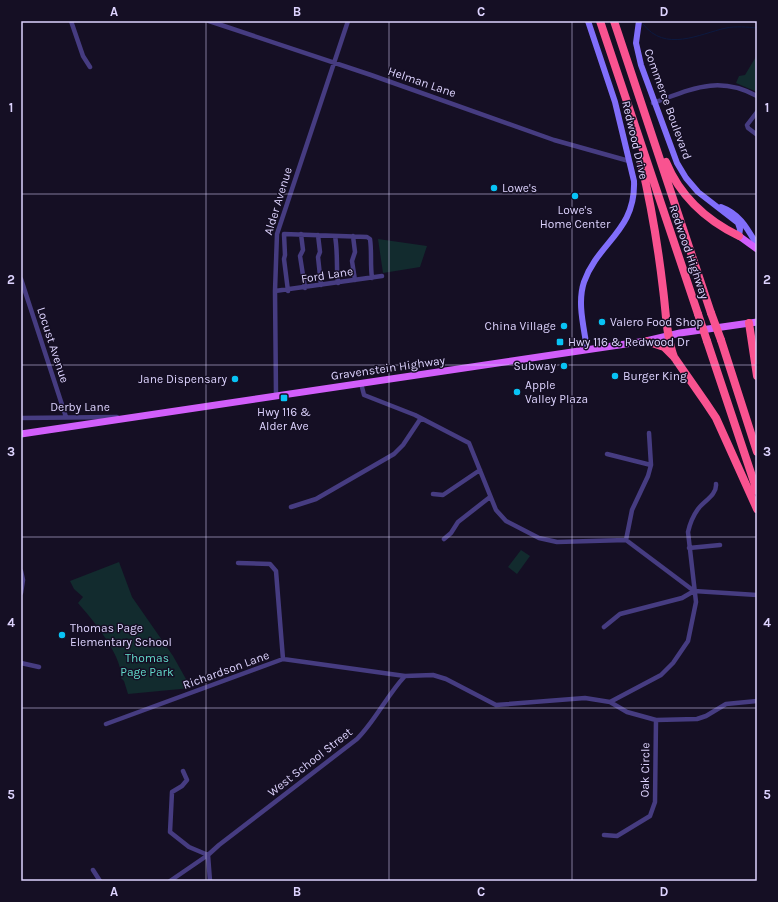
<svg xmlns="http://www.w3.org/2000/svg" width="778" height="902" font-family="Karla,sans-serif">
<style>
.green{fill:#122b2e}
.lines{fill:none;stroke-linecap:round;stroke-linejoin:round}
.stream{stroke:#0c1940;stroke-width:1}
.street{stroke:#463c81;stroke-width:4.5}
.secondary{stroke:#816efa;stroke-width:6}
.primary{stroke:#d15efa;stroke-width:7}
.highway{stroke:#f95390;stroke-width:8}
.highway-bridge{stroke:#f95390;stroke-width:8}
.grid{fill:none;stroke:#ddd3fe;stroke-width:1;stroke-opacity:0.55}
.poi-dot{fill:#08c3f5;stroke:#150f24;stroke-width:1.5}
.labels{text-anchor:middle;dominant-baseline:central;stroke-width:3;stroke-linejoin:round;paint-order:stroke}
.street-label{font-size:12px;fill:#ddd3fe;stroke:#150f24}
.poi-label{font-size:12px;fill:#ddd3fe;stroke:#150f24;text-anchor:start}
.park-label{font-size:12px;fill:#62dbca;stroke:#150f24}
.neatline{fill:none;stroke:#ddd3fe;stroke-width:1.5}
.grid-label{font-size:13px;text-anchor:middle;font-weight:bold;fill:#ddd3fe}
</style>
<rect width="100%" height="100%" fill="#150f24"/>
<!-- green -->
<path class="green" d="M757 55V92L736 83 739 76 745 75Z
M378 239 427 246 420 267 383 273Z
M521 550 530 556 517 574 508 567Z
M119 562 132 597 173 656 191 688 128 694 124 681 121 678C123 656 92 619 78 603L83 597 74 589 70 581Z"/>
<g class="lines">
<!-- stream -->
<path class="stream" d="M643 24C665 53 699 34 726 28 736 26 747 27 757 28"/>
<!-- street -->
<path class="street" d="M71 21 83 56 90 67
M209 21 371 75 554 140 629 161
M653 103C692 89 718 75 757 96
M756 134 748 128 747 125 757 112
M301 234 303 250 300 256 305 288
M318 235 320 252 318 257 321 285
M335 236C338 252 336 267 338 283
M353 236 355 252 352 261 355 280
M21 279 66 417
M275 291 382 276
M288 291 284 259 285 255 284 234 367 237 370 239C372 253 370 263 372 278
M361 383 364 395 415 415 469 443 496 510 506 521 539 538 557 542 626 540 694 591 757 595
M276 395 275 291 277 234 348 21
M21 418 117 417
M607 454 651 465
M433 494 443 495 480 470
M291 507 316 499 394 454 403 445 421 418
M444 539 451 533 458 522 490 497
M626 540 632 510 648 476 651 465 649 433
M689 548 720 545
M238 563 270 564 276 571 283 659
M21 571 23 580 21 593
M604 627 620 614 682 598 694 591
M21 663 39 667
M610 702 661 675 673 663 688 641 696 602 688 532C690 523 693 516 698 509 704 501 717 495 716 484
M106 724 283 659 405 676
M183 771 187 780 182 786 172 792 170 832 189 847 208 855
M604 835 617 836 650 816 655 802 656 720
M208 855 210 881
M93 870 100 881
M170 881 208 855 219 845 357 739C376 720 387 695 405 676L433 675 446 679 496 705 585 698 610 702 627 712 656 720 697 719 706 716 726 704 757 701"/>
<!-- secondary -->
<path class="secondary" d="M639 21 636 43 641 65 677 163 686 178 698 192 738 223 740 229 739 236
M721 207C740 214 747 228 757 245
M587 349C584 327 577 303 584 282 598 242 636 231 634 181L615 102 588 21"/>
<!-- primary -->
<path class="primary" d="M739 236 757 249
M21 434 646 341 680 333 757 322"/>
<!-- highway -->
<path class="highway" d="M600 21 698 314
M614 21 711 313
M641 162C651 204 658 246 663 289 666 311 666 336 674 357
M666 162C680 196 706 220 739 236
M749 323 757 376
M721 340 757 452
M646 341 664 347 674 357 706 403 716 418 757 509
M707 341 757 491"/>
<!-- highway-bridge -->
<path class="highway-bridge" d="M711 313 721 340
M698 314 707 341"/>
</g>
<!-- grid -->
<path class="grid" d="M206 21V881M389 21V881M572 21V881M21 194H757M21 365H757M21 537H757M21 708H757"/>
<!-- markers -->
<g class="poi-dot">
<circle cx="494" cy="188" r="4"/>
<circle cx="575" cy="196" r="4"/>
<circle cx="602" cy="322" r="4"/>
<circle cx="564" cy="326" r="4"/>
<rect x="556" y="338" width="8" height="8" rx="2"/>
<circle cx="564" cy="366" r="4"/>
<circle cx="615" cy="376" r="4"/>
<circle cx="235" cy="379" r="4"/>
<circle cx="517" cy="392" r="4"/>
<rect x="280" y="394" width="8" height="8" rx="2"/>
<circle cx="62" cy="635" r="4"/>
</g>
<g class="labels">
<!-- street labels -->
<g class="street-label">
<text transform="translate(422 82) rotate(19)">Helman Lane</text>
<text transform="translate(668 104) rotate(70)">Commerce Boulevard</text>
<text transform="translate(635 140) rotate(77)">Redwood Drive</text>
<text transform="translate(278 201) rotate(-73)">Alder Avenue</text>
<text transform="translate(689 252) rotate(71)">Redwood Highway</text>
<text transform="translate(327 275) rotate(-9)">Ford Lane</text>
<text transform="translate(53 345) rotate(72)">Locust Avenue</text>
<text transform="translate(388 368) rotate(-8)">Gravenstein Highway</text>
<text x="80" y="407">Derby Lane</text>
<text transform="translate(226 670) rotate(-20)">Richardson Lane</text>
<text transform="translate(310 762) rotate(-38)">West School Street</text>
<text transform="translate(645 770) rotate(-89)">Oak Circle</text>
</g>
<!-- poi labels -->
<g class="poi-label">
<text x="502" y="188">Lowe's</text>
<text x="575" y="210" text-anchor="middle">Lowe's<tspan x="575" dy="14">Home Center</tspan></text>
<text x="610" y="322">Valero Food Shop</text>
<text x="556" y="326" text-anchor="end">China Village</text>
<text x="568" y="342">Hwy 116 &amp; Redwood Dr</text>
<text x="556" y="366" text-anchor="end">Subway</text>
<text x="623" y="376">Burger King</text>
<text x="227" y="379" text-anchor="end">Jane Dispensary</text>
<text x="525" y="385">Apple<tspan x="525" dy="14">Valley Plaza</tspan></text>
<text x="284" y="412" text-anchor="middle">Hwy 116 &amp;<tspan x="284" dy="14">Alder Ave</tspan></text>
<text x="70" y="628">Thomas Page<tspan x="70" dy="14">Elementary School</tspan></text>
</g>
<!-- park labels -->
<g class="park-label">
<text x="147" y="658">Thomas<tspan x="147" dy="14">Page Park</tspan></text>
</g>
</g>
<!-- border -->
<rect width="778" height="902" fill="none" stroke="#150f24" stroke-width="44"/>
<rect x="22" y="22" width="734" height="858" class="neatline"/>
<g class="grid-label">
<text x="114" y="16">A</text>
<text x="297" y="16">B</text>
<text x="481" y="16">C</text>
<text x="664" y="16">D</text>
<text x="11" y="112">1</text>
<text x="767" y="112">1</text>
<text x="11" y="284">2</text>
<text x="767" y="284">2</text>
<text x="11" y="456">3</text>
<text x="767" y="456">3</text>
<text x="11" y="627">4</text>
<text x="767" y="627">4</text>
<text x="11" y="799">5</text>
<text x="767" y="799">5</text>
<text x="114" y="896">A</text>
<text x="297" y="896">B</text>
<text x="481" y="896">C</text>
<text x="664" y="896">D</text>
</g>
</svg>
